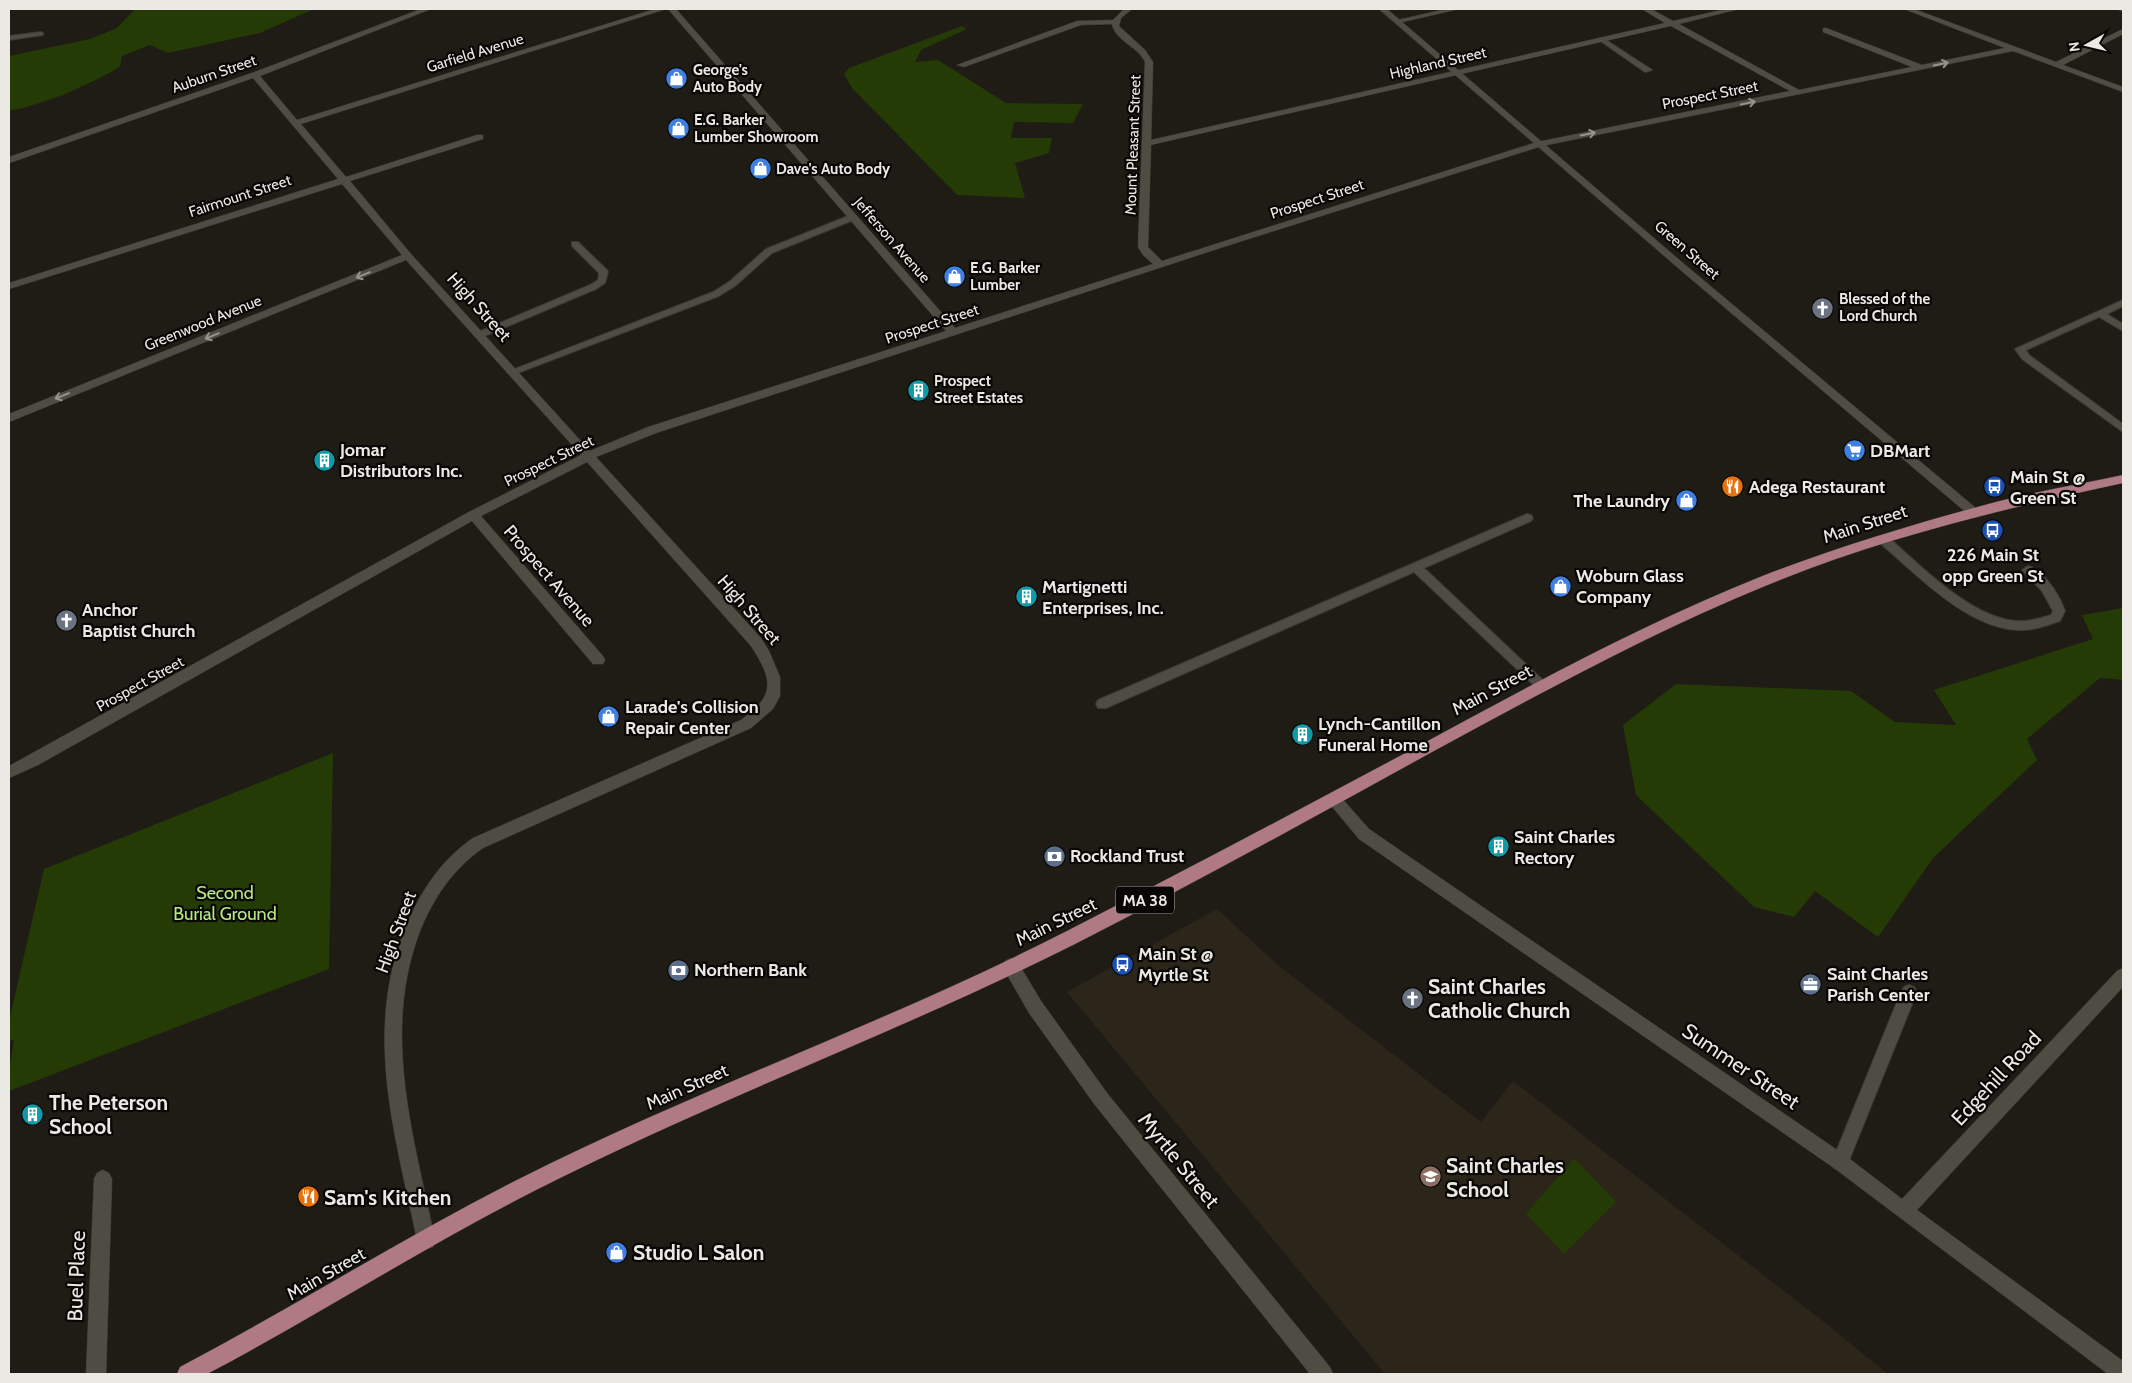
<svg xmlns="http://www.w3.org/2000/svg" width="2132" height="1383" font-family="Cabin,sans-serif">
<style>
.built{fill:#2c261a}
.green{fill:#243b05}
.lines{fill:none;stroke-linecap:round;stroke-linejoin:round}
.service-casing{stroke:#3b3934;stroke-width:2}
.minor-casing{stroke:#3b3934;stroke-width:1}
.tertiary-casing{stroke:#3b3934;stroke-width:1}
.primary-casing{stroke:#3b3934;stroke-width:1}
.service{fill:#4f4c44;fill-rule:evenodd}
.minor{fill:#4f4c44;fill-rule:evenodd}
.tertiary{fill:#4f4c44;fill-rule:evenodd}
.primary{fill:#af7a83;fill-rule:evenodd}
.oneway{stroke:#95938c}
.labels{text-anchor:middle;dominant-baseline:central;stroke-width:4.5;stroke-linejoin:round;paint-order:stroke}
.far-street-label{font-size:15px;fill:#ebe9e4;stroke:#080705}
.far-poi-label{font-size:15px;font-weight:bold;fill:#ebe9e4;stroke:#080705;text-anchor:start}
.shield{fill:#080705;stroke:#a7a5a1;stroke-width:1}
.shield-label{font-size:16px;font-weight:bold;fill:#ebe9e4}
.street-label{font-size:18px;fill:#ebe9e4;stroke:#080705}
.poi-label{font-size:18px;font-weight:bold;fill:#ebe9e4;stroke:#080705;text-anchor:start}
.park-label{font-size:18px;fill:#b6eb80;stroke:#080705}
.near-poi-label{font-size:21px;font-weight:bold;fill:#ebe9e4;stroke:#080705;text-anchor:start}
.near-street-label{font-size:21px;fill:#ebe9e4;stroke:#080705}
</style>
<rect width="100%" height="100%" fill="#1f1c15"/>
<!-- built -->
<path class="built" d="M1217 909 1280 967 1481 1122 1513 1081 1824 1322 1888 1374H1385L1067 992Z"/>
<!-- green -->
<path class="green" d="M135 9H314L260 33 168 53 150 45 122 56 120 67C84 87 49 103 9 111V56L90 39 117 28Z
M962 26 967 29 921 50 915 62 938 60 1006 103 1083 104 1073 123 1014 122 1011 138H1052L1049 153 1015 163 1025 198 957 195 852 88 844 74 849 68Z
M2123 608V680L2100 678 2027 739 2037 760 1933 858 1878 937 1815 891 1794 917 1754 907 1636 795 1623 725 1676 684 1851 691 1895 722 1956 725 1934 690 2093 639 2082 615Z
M333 753 329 969 9 1091V1071L14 1040 9 1041V1021L44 869Z
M1574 1158 1616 1202 1564 1254 1526 1214Z"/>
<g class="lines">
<defs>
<path id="service" d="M2119 9H2123V11L2120 10Z
M41 32 43 33V35L9 40V36Z
M1599 38H1603L1652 70 1645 72 1599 40Z
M853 214 857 217 856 219 772 253 735 286 719 296 515 374H509L507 372 713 292 729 282 766 249Z
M572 242H578L607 270 608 272 605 283 596 289 482 337H476V333L590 285 598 280 599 273 572 246Z
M2123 300V306L2107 314 2123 324V331L2099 317 2026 350 2029 355 2123 424V432L2022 359 2015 349Z
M1527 514 1531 515 1533 518 1531 521 1424 568 1546 683 1548 686 1546 689H1538L1414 572 1106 708H1098L1096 704 1098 700Z
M1883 535 1887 536C1921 566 1971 618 2017 621 2029 622 2041 618 2051 615L2053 611 2042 591 2022 570 2028 566C2045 571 2059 595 2065 611L2060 621C2047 625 2033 631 2019 630 1968 629 1916 574 1879 542L1877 539Z
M1909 985 1914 987 1917 992 1846 1168 1840 1170 1834 1168 1832 1162 1901 992 1904 987Z"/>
<path id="minor" d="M421 9H431L260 76 297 120 655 9H666L301 124 346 177 477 135H483V139L350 181 411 254 590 451 648 427 946 331 668 9H676L955 328 1153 264 1143 255 1138 247 1145 62C1138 46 1115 41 1112 24L1081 25 964 67 957 65 1077 21 1113 20 1124 9H1132L1121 18 1119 26 1145 50 1153 62 1151 140 1665 23 1642 9H1651L1673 21 1726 9H1739L1679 24 1799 90 1912 67 1823 32V28H1826L1922 65 2005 48 1904 9H1914L2056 62 2123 29V34L2063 65 2123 87V92L2013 51 1542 146 1217 249 656 433 596 457 761 638 769 651 780 677V696L773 709 751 728 483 848C453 869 434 897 420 931 381 1034 414 1136 435 1240L433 1247 426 1249 419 1247 417 1240C394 1129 361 1026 410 917 425 885 443 859 473 838L741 720C776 695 773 680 751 646L587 462 481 516 603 656 605 660 603 664H593L472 521 38 765 9 778V766L469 512 581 455 406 260 9 422V414L402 255 342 184 9 289V283L338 179 253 78 12 162 9 163V157L252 73ZM1671 26 1790 91 1537 142 1162 261 1148 247 1151 145Z
M1446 9H1459L1398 23 1394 21Z
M1334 793 1339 795 1369 829 1846 1156 1902 1199 2117 971 2123 968V987L1917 1210 2123 1361V1374H2108L1834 1168 1359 839 1329 803 1327 799 1329 795Z
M1011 958 1017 961 1041 1001 1107 1093 1330 1367 1333 1374H1310L1095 1105 1029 1013 1005 971 1003 966 1005 961Z
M103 1170 109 1173 112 1179 106 1374H86L94 1179 97 1173Z"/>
<path id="tertiary" d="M1379 9H1387L1683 263 1977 509 1979 512 1977 515H1969L1677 267Z"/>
<path id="primary" d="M2123 475V483C2002 509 1881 538 1765 586 1650 633 1541 693 1432 752 1314 817 1195 883 1075 944 897 1033 710 1101 532 1192 422 1248 317 1316 207 1374H177L180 1367C294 1307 404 1237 519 1179 699 1088 890 1022 1069 930 1184 871 1299 810 1413 749 1526 688 1640 625 1760 577 1837 547 1917 523 1996 502 2038 491 2081 484 2123 475Z"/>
</defs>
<!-- service casing -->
<use href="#service" class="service-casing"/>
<!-- minor casing -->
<use href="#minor" class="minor-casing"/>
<!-- tertiary casing -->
<use href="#tertiary" class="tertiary-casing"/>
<!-- primary casing -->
<use href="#primary" class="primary-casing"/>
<!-- service -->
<use href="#service" class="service"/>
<!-- minor -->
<use href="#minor" class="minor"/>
<!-- tertiary -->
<use href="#tertiary" class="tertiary"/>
<!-- primary -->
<use href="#primary" class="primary"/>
</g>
<!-- one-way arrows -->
<defs><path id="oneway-shaft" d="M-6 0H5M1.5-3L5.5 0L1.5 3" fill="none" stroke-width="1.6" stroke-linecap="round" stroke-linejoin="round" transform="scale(1.25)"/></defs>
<g class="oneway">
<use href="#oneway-shaft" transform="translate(1941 64) rotate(-12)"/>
<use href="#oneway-shaft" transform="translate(1748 103) rotate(-11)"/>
<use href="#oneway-shaft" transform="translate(1588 134) rotate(-11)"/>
<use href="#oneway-shaft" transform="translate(363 275) rotate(158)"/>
<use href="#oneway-shaft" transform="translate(212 336) rotate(158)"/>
<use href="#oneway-shaft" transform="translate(62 396) rotate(158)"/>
</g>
<!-- icons -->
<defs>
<symbol id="shop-disc" viewBox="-11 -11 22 22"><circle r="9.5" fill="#3f7fe0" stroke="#080705"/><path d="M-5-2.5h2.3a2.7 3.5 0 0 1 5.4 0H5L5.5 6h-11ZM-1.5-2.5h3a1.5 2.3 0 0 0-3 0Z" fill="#fff"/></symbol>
<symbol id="church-disc" viewBox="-11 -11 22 22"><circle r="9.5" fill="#6b7280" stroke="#080705"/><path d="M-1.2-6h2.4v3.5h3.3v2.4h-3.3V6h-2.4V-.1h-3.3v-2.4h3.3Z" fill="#fff"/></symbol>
<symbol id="building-disc" viewBox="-11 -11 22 22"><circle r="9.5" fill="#0f9aa8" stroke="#080705"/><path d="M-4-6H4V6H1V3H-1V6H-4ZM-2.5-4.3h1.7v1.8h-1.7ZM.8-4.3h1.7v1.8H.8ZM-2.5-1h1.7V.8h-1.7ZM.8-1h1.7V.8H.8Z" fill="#fff"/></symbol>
<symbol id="supermarket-disc" viewBox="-11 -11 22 22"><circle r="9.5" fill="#3f7fe0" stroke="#080705"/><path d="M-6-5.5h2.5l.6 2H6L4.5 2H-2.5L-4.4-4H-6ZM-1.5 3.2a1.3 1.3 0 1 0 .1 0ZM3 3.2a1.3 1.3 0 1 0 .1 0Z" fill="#fff"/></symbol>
<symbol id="restaurant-disc" viewBox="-11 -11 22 22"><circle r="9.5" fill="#e8710a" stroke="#080705"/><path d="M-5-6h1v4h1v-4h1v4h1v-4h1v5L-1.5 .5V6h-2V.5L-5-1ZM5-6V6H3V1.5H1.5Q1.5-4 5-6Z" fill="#fff"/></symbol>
<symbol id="bus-disc" viewBox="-11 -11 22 22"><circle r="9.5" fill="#1a4fb4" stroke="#080705"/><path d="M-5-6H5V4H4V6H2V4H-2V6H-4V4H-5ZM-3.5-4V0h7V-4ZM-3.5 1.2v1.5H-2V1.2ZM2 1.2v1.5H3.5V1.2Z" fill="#fff"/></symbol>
<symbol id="bank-disc" viewBox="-11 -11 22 22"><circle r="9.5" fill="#5c6f8a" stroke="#080705"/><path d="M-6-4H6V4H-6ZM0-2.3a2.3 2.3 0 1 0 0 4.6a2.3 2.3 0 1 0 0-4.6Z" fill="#fff"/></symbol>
<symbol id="office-disc" viewBox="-11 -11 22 22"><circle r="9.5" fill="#5c6f8a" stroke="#080705"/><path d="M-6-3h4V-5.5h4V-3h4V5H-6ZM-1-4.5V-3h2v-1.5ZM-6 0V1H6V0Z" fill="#fff"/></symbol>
<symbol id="school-disc" viewBox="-11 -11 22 22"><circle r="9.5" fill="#8d6e63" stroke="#080705"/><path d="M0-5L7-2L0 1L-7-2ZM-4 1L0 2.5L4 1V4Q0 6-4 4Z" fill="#fff"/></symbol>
</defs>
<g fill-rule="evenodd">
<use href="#shop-disc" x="664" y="66" width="25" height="25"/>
<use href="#shop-disc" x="666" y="116" width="25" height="25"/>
<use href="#shop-disc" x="748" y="156" width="25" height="25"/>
<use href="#shop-disc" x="942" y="264" width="25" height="25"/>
<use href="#church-disc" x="1810" y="296" width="25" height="25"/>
<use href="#building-disc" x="906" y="378" width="25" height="25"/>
<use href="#supermarket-disc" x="1842" y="438" width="25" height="25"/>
<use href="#building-disc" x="312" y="448" width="25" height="25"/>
<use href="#restaurant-disc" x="1720" y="474" width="25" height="25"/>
<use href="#bus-disc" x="1982" y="474" width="25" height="25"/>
<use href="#shop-disc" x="1674" y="488" width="25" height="25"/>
<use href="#bus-disc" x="1980" y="518" width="25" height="25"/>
<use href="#shop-disc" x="1548" y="574" width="25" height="25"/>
<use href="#building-disc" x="1014" y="584" width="25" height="25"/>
<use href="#church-disc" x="54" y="608" width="25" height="25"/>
<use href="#shop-disc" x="596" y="704" width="25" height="25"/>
<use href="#building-disc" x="1290" y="722" width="25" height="25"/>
<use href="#building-disc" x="1486" y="834" width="25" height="25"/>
<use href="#bank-disc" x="1042" y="844" width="25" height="25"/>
<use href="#bus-disc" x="1110" y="952" width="25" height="25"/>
<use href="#bank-disc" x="666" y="958" width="25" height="25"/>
<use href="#office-disc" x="1798" y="972" width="25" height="25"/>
<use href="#church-disc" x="1400" y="986" width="25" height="25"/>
<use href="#building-disc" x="20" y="1102" width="25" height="25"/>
<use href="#school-disc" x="1418" y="1164" width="25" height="25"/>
<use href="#restaurant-disc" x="296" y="1184" width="25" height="25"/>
<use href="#shop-disc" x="604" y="1240" width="25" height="25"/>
</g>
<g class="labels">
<!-- far-street labels -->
<g class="far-street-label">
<text transform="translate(475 53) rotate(-17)">Garfield Avenue</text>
<text transform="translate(1438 63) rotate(-13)">Highland Street</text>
<text transform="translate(214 74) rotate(-19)">Auburn Street</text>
<text transform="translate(1710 95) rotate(-11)">Prospect Street</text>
<text transform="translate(1133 145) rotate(-88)">Mount Pleasant Street</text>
<text transform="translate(240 196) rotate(-18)">Fairmount Street</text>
<text transform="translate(1317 199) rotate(-18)">Prospect Street</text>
<text transform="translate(892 240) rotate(49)">Jefferson Avenue</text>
<text transform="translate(1687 250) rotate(41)">Green Street</text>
<text transform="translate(203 323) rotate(-22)">Greenwood Avenue</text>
<text transform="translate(932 324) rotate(-18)">Prospect Street</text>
<text transform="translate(549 461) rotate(-26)">Prospect Street</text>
<text transform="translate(140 684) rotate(-29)">Prospect Street</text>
</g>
<!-- far-poi labels -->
<g class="far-poi-label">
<text x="693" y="70">George's<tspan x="693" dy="17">Auto Body</tspan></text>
<text x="694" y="120">E.G. Barker<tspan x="694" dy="17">Lumber Showroom</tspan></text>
<text x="776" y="169">Dave's Auto Body</text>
<text x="970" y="268">E.G. Barker<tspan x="970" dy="17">Lumber</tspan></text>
<text x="1839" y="299">Blessed of the<tspan x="1839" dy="17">Lord Church</tspan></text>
<text x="934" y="381">Prospect<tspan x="934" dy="17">Street Estates</tspan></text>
</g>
<!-- shield labels -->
<rect class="shield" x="1116" y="886.5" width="58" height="27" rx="4"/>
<g class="shield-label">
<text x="1145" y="900">MA 38</text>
</g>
<!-- street labels -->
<g class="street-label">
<text transform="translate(479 307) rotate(48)">High Street</text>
<text transform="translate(1865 524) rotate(-18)">Main Street</text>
<text transform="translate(549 576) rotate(49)">Prospect Avenue</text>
<text transform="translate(749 610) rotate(49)">High Street</text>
<text transform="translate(1492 690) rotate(-28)">Main Street</text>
<text transform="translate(1056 922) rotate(-26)">Main Street</text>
<text transform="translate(396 932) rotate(-70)">High Street</text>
<text transform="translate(687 1087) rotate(-24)">Main Street</text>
<text transform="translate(326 1274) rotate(-30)">Main Street</text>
</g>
<!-- poi labels -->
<g class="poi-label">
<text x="340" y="450">Jomar<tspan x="340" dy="21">Distributors Inc.</tspan></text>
<text x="1870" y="451">DBMart</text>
<text x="2010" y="477">Main St @<tspan x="2010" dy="21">Green St</tspan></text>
<text x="1749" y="487">Adega Restaurant</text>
<text x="1670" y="501" text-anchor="end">The Laundry</text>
<text x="1993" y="555" text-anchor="middle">226 Main St<tspan x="1993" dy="21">opp Green St</tspan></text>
<text x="1576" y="576">Woburn Glass<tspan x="1576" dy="21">Company</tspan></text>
<text x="1042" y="587">Martignetti<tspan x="1042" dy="21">Enterprises, Inc.</tspan></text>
<text x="82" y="610">Anchor<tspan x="82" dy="21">Baptist Church</tspan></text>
<text x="625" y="707">Larade's Collision<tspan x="625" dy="21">Repair Center</tspan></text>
<text x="1318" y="724">Lynch-Cantillon<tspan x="1318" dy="21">Funeral Home</tspan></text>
<text x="1514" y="837">Saint Charles<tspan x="1514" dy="21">Rectory</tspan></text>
<text x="1070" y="856">Rockland Trust</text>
<text x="1138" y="954">Main St @<tspan x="1138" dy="21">Myrtle St</tspan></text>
<text x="694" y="970">Northern Bank</text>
<text x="1827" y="974">Saint Charles<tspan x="1827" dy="21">Parish Center</tspan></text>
</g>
<!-- park labels -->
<g class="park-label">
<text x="225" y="893">Second<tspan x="225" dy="21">Burial Ground</tspan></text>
</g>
<!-- near-poi labels -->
<g class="near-poi-label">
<text x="1428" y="986">Saint Charles<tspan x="1428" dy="24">Catholic Church</tspan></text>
<text x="49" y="1102">The Peterson<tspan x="49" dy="24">School</tspan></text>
<text x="1446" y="1165">Saint Charles<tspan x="1446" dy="24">School</tspan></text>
<text x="324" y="1197">Sam's Kitchen</text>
<text x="633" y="1252">Studio L Salon</text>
</g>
<!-- near-street labels -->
<g class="near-street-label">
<text transform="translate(1741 1066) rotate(34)">Summer Street</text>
<text transform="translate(1996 1078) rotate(-47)">Edgehill Road</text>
<text transform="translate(1179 1160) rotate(51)">Myrtle Street</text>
<text transform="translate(76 1276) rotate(-88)">Buel Place</text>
</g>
</g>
<!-- border -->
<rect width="2132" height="1383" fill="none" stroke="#ebe9e4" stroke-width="20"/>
<!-- north arrow -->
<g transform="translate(2087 45) rotate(262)" stroke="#080705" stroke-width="4" paint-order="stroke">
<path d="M0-4L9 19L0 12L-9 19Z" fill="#ebe9e4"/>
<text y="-8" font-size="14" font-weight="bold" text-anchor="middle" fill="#ebe9e4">N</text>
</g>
</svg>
